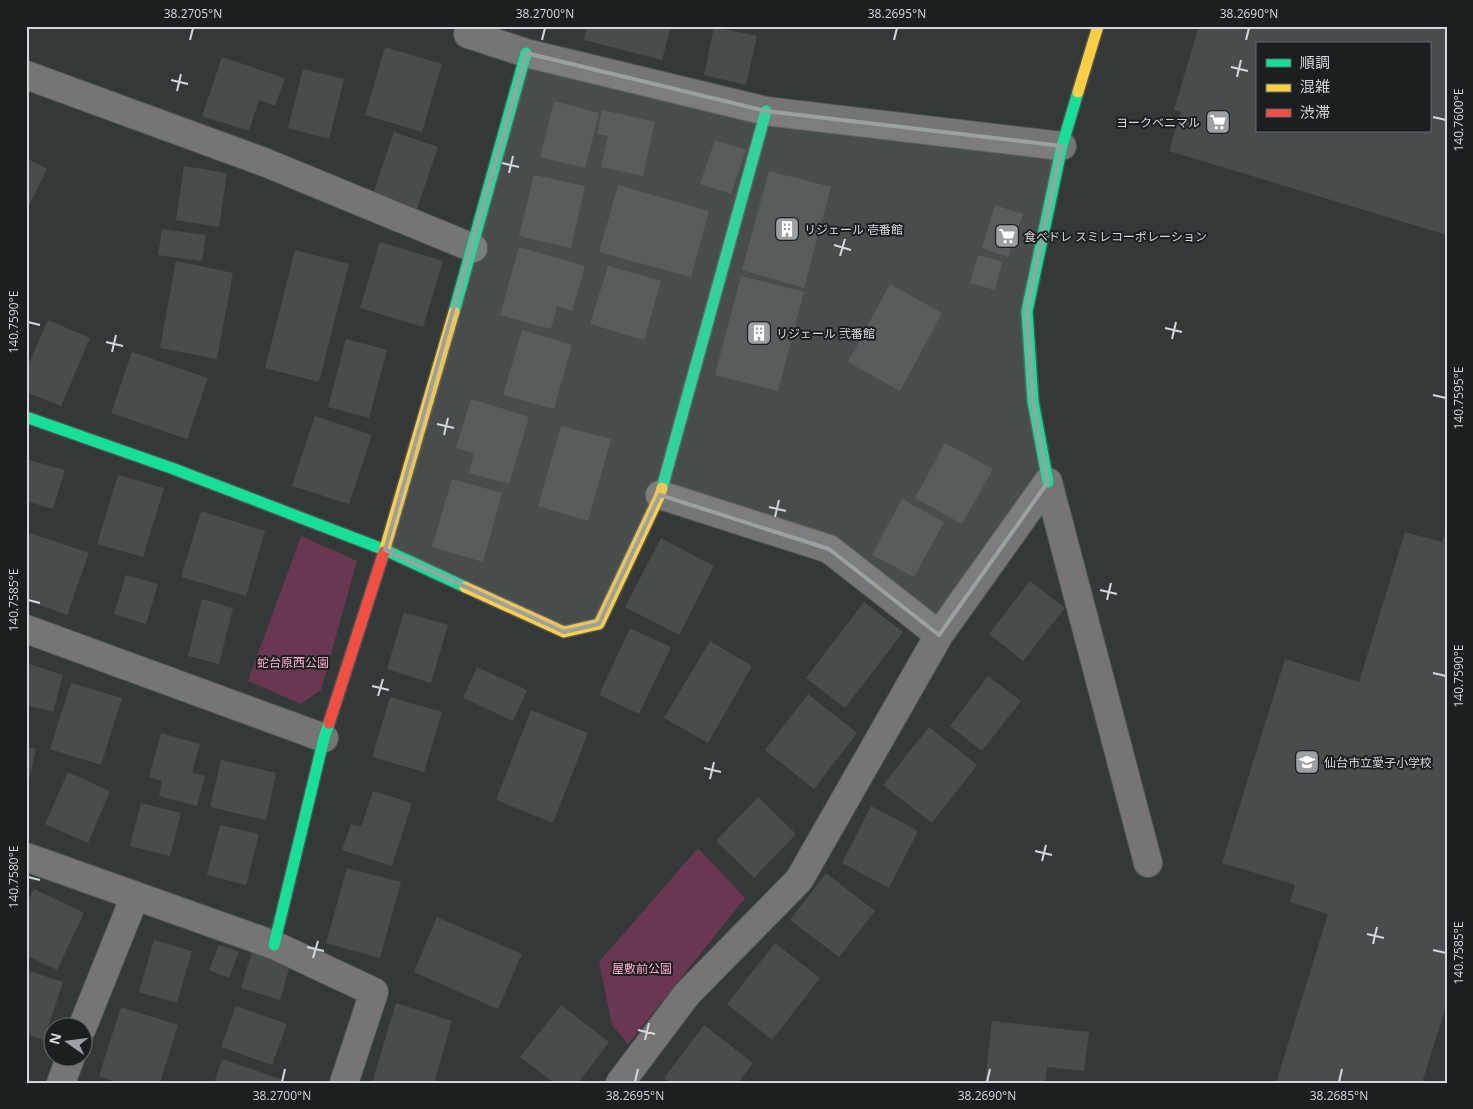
<svg xmlns="http://www.w3.org/2000/svg" width="1473" height="1109" font-family="'Open Sans','Noto Sans JP',sans-serif">
<style>
.green{fill:#693750}
.building{fill:#494c4d;fill-rule:evenodd}
.lines{fill:none;stroke-linecap:round;stroke-linejoin:round}
.street-casing{stroke:#515455;stroke-width:30}
.fast-casing{stroke:#515455;stroke-width:14}
.slow-casing{stroke:#515455;stroke-width:14}
.jam-casing{stroke:#515455;stroke-width:14}
.street{stroke:#767576;stroke-width:28}
.fast{stroke:#16e098;stroke-width:11}
.slow{stroke:#ffcf43;stroke-width:11}
.jam{stroke:#f24e42;stroke-width:11}
.marked{fill:#9ba0a2;fill-opacity:0.2;stroke:#9ba0a2;stroke-width:4;stroke-linejoin:round}
.ticks{fill:none;stroke:#d3d8da;stroke-width:2}
.labels{text-anchor:middle;dominant-baseline:central;stroke-width:4;stroke-linejoin:round;paint-order:stroke}
.poi-label{font-size:12px;fill:#d3d8da;stroke:#1c1f20;text-anchor:start}
.park-label{font-size:12px;fill:#ffaad1;stroke:#1c1f20}
.neatline{fill:none;stroke:#d3d8da;stroke-width:2}
.ticks-label{font-size:12px;text-anchor:middle;fill:#d3d8da}
</style>
<rect width="100%" height="100%" fill="#333839"/>
<!-- green -->
<path class="green" d="M301 536 357 561 321 690 301 704 248 681Z
M698 848 745 898 628 1044 612 1025 599 962Z"/>
<!-- building -->
<path class="building" d="M587 26H671L662 60 584 40Z
M1199 26H1447V235L1169 151 1181 112 1174 110ZM1257 44H1429V131H1257Z
M714 27 757 36 746 85 704 75Z
M385 47 442 64 422 132 365 115Z
M222 57 285 78 275 106 259 100 249 131 202 116Z
M303 69 344 79 329 139 288 128Z
M554 101 599 113 585 168 540 157Z
M602 110 655 122 643 176 601 167 608 136 597 134Z
M394 132 438 147 417 209 373 194Z
M715 140 746 150 731 194 700 184Z
M26 158 47 169 26 212Z
M184 166 227 173 219 227 176 220Z
M769 171 831 187 804 288 742 270Z
M534 175 585 186 571 248 519 236Z
M618 185 709 211 691 277 599 252Z
M995 205 1023 214 1008 257 982 248Z
M162 229 206 235 202 261 158 255Z
M380 242 443 261 423 327 360 308Z
M519 247 585 266 572 311 557 306 551 329 500 315Z
M295 250 349 264 319 382 265 368Z
M978 255 1002 262 995 290 970 283Z
M176 261 233 273 217 359 160 348Z
M608 266 661 281 644 340 590 324Z
M741 276 804 292 778 391 715 375Z
M890 284 942 313 900 391 848 362Z
M48 320 90 338 61 406 26 392V370Z
M522 330 572 345 554 409 503 395Z
M346 339 387 350 369 418 328 407Z
M132 352 208 378 187 439 111 413Z
M471 399 529 417 509 484 469 473 474 453 456 448Z
M315 416 372 435 349 504 292 486Z
M561 426 611 439 588 521 538 506Z
M945 443 993 469 962 524 915 498Z
M26 459 65 470 53 509 26 501Z
M118 475 164 488 143 557 97 544Z
M452 479 502 493 483 562 432 547Z
M902 499 944 522 914 577 872 555Z
M201 511 265 531 246 596 181 577Z
M1447 527V1003L1422 1083H1276L1328 914 1290 902 1295 885 1222 863 1285 659 1359 682 1405 532 1442 542Z
M30 533 89 553 67 615 26 600V545Z
M661 538 714 566 679 635 625 607Z
M126 575 158 584 146 624 114 614Z
M1030 581 1065 608 1023 661 989 634Z
M202 599 233 608 219 664 188 656Z
M864 602 903 632 845 708 806 678Z
M404 612 448 625 431 683 387 669Z
M630 628 671 647 639 714 599 695Z
M710 641 752 666 708 743 664 718Z
M26 663 63 675 53 712 26 705Z
M477 667 527 690 513 721 463 698Z
M988 676 1021 701 982 751 950 726Z
M71 683 122 698 101 765 50 749Z
M808 694 857 733 814 789 765 750Z
M390 697 442 712 424 772 372 757Z
M531 710 588 733 553 823 496 800Z
M929 727 977 765 932 823 883 785Z
M161 733 200 744 192 773 205 776 197 806 159 796 162 781 149 777Z
M26 747 36 749 27 790H26Z
M221 760 276 773 266 820 210 807Z
M68 772 110 791 88 843 45 824Z
M373 791 412 803 392 866 342 850 351 824 361 827Z
M758 797 796 834 754 878 716 841Z
M141 803 181 813 170 856 130 846Z
M871 806 918 831 889 888 842 863Z
M220 825 259 834 246 885 207 875Z
M347 868 401 882 380 958 326 943Z
M826 873 875 911 839 957 790 920Z
M34 889 84 913 57 970 26 955V905Z
M437 917 522 954 498 1009 414 972Z
M154 940 192 951 177 1003 139 992Z
M775 943 820 978 772 1040 727 1004Z
M219 945 239 952 229 978 209 970Z
M252 951 291 962 280 1000 241 988Z
M26 970 63 982 44 1040 26 1034Z
M396 1003 452 1021 434 1083H372Z
M561 1005 609 1042 578 1083H554L520 1057Z
M236 1006 287 1024 272 1065 221 1047Z
M121 1007 178 1025 160 1083H119L99 1076Z
M992 1021 1089 1032 1084 1071 1047 1067 1045 1083H985Z
M704 1025 753 1063 738 1083H670L664 1078Z
M222 1059 283 1080 282 1083H214Z"/>
<g class="lines">
<defs>
<path id="street" d="M470 26 468 34 526 53 766 111 1062 146
M26 75 264 162 473 248
M1048 482 1148 863
M660 495 829 549 939 635
M26 629 324 738
M26 857 274 945 374 992 344 1083
M82 1028 135 896
M61 1083 71 1056
M620 1083 687 994 799 880 939 635 1048 482"/>
<path id="fast" d="M454 312 526 53
M26 417 174 469 385 550 465 587
M1048 482 1033 401 1027 311 1062 146 1078 92
M662 488 766 111
M274 945 324 738 329 723"/>
<path id="slow" d="M1078 92 1098 26
M384 552 454 312
M465 587 564 632 599 624 660 495 662 488"/>
<path id="jam" d="M329 723 384 552"/>
</defs>
<!-- street casing -->
<use href="#street" class="street-casing"/>
<!-- fast casing -->
<use href="#fast" class="fast-casing"/>
<!-- slow casing -->
<use href="#slow" class="slow-casing"/>
<!-- jam casing -->
<use href="#jam" class="jam-casing"/>
<!-- street -->
<use href="#street" class="street"/>
<!-- fast -->
<use href="#fast" class="fast"/>
<!-- slow -->
<use href="#slow" class="slow"/>
<!-- jam -->
<use href="#jam" class="jam"/>
</g>
<!-- marked area -->
<path class="marked" d="M526 53 766 111 1062 146 1027 311 1033 401 1048 482 939 635 829 549 660 495 599 624 564 632 385 550Z"/>
<!-- ticks -->
<path class="ticks" d="M190 40 193 28M542 40 545 28M894 40 897 28M1246 40 1249 28M1231 67 1248 71M1237 77 1241 60M171 80 188 84M177 91 181 74M1433 117 1446 120M502 163 519 167M509 173 513 156M834 245 851 250M840 256 845 239M28 322 40 325M1165 328 1182 332M1172 339 1176 322M106 342 123 346M112 352 116 335M1433 395 1446 398M437 424 454 428M444 435 448 418M769 507 786 511M775 517 779 500M1100 590 1117 594M28 600 40 603M1107 600 1111 583M1433 673 1446 676M372 686 389 690M378 696 383 679M704 768 721 772M710 779 714 762M1035 851 1052 855M1042 861 1046 845M28 877 40 880M1367 934 1384 938M1373 944 1377 927M307 947 324 951M1433 950 1446 953M313 958 318 941M638 1030 655 1034M645 1040 649 1023M282 1082 285 1069M635 1082 638 1069M987 1082 990 1069M1339 1082 1342 1069"/>
<!-- icons -->
<defs>
<symbol id="supermarket-square" viewBox="-11 -11 22 22"><rect x="-9" y="-9" width="18" height="18" rx="4" fill="#9ba0a2" stroke="#1c1f20"/><path d="M-6-5.5h2.5l.6 2H6L4.5 2H-2.5L-4.4-4H-6ZM-1.5 3.2a1.3 1.3 0 1 0 .1 0ZM3 3.2a1.3 1.3 0 1 0 .1 0Z" fill="#fff"/></symbol>
<symbol id="building-square" viewBox="-11 -11 22 22"><rect x="-9" y="-9" width="18" height="18" rx="4" fill="#9ba0a2" stroke="#1c1f20"/><path d="M-4-6H4V6H1V3H-1V6H-4ZM-2.5-4.3h1.7v1.8h-1.7ZM.8-4.3h1.7v1.8H.8ZM-2.5-1h1.7V.8h-1.7ZM.8-1h1.7V.8H.8Z" fill="#fff"/></symbol>
<symbol id="school-square" viewBox="-11 -11 22 22"><rect x="-9" y="-9" width="18" height="18" rx="4" fill="#9ba0a2" stroke="#1c1f20"/><path d="M0-5L7-2L0 1L-7-2ZM-4 1L0 2.5L4 1V4Q0 6-4 4Z" fill="#fff"/></symbol>
</defs>
<g fill-rule="evenodd">
<use href="#supermarket-square" x="1204" y="108" width="28" height="28"/>
<use href="#building-square" x="773" y="215" width="28" height="28"/>
<use href="#supermarket-square" x="993" y="222" width="28" height="28"/>
<use href="#building-square" x="745" y="319" width="28" height="28"/>
<use href="#school-square" x="1293" y="748" width="28" height="28"/>
</g>
<g class="labels">
<!-- poi labels -->
<g class="poi-label">
<text x="1200" y="122" text-anchor="end">ヨークベニマル</text>
<text x="804" y="229">リジェール 壱番館</text>
<text x="1024" y="236">食べドレ スミレコーポレーション</text>
<text x="776" y="333">リジェール 弐番館</text>
<text x="1324" y="762">仙台市立愛子小学校</text>
</g>
<!-- park labels -->
<g class="park-label">
<text x="293" y="662">蛇台原西公園</text>
<text x="642" y="968">屋敷前公園</text>
</g>
</g>
<!-- border -->
<rect width="1473" height="1109" fill="none" stroke="#1c1f20" stroke-width="55"/>
<!-- legend -->
<rect x="1256" y="42" width="175" height="90" fill="#1c1f20" stroke="#65696a"/>
<rect x="1266" y="59" width="25" height="8" fill="#16e098" stroke="#65696a"/>
<text x="1300" y="68" font-size="15" fill="#d3d8da">順調</text>
<rect x="1266" y="84" width="25" height="8" fill="#ffcf43" stroke="#65696a"/>
<text x="1300" y="92" font-size="15" fill="#d3d8da">混雑</text>
<rect x="1266" y="109" width="25" height="8" fill="#f24e42" stroke="#65696a"/>
<text x="1300" y="118" font-size="15" fill="#d3d8da">渋滞</text>
<!-- north arrow -->
<g transform="translate(68 1042) rotate(284)"><circle r="24" fill="#1c1f20" stroke="#65696a"/>
<path d="M0-4L9 19L0 12L-9 19Z" fill="#9ba0a2"/>
<text y="-8" font-size="14" font-weight="bold" text-anchor="middle" fill="#d3d8da">N</text>
</g>
<rect x="28" y="28" width="1418" height="1054" class="neatline"/>
<g class="ticks-label">
<text x="193" y="18">38.2705°N</text>
<text x="545" y="18">38.2700°N</text>
<text x="897" y="18">38.2695°N</text>
<text x="1249" y="18">38.2690°N</text>
<text transform="translate(1459 120) rotate(-90)" y="4">140.7600°E</text>
<text transform="translate(14 322) rotate(-90)" y="4">140.7590°E</text>
<text transform="translate(1459 398) rotate(-90)" y="4">140.7595°E</text>
<text transform="translate(14 600) rotate(-90)" y="4">140.7585°E</text>
<text transform="translate(1459 676) rotate(-90)" y="4">140.7590°E</text>
<text transform="translate(14 877) rotate(-90)" y="4">140.7580°E</text>
<text transform="translate(1459 953) rotate(-90)" y="4">140.7585°E</text>
<text x="282" y="1100">38.2700°N</text>
<text x="635" y="1100">38.2695°N</text>
<text x="987" y="1100">38.2690°N</text>
<text x="1339" y="1100">38.2685°N</text>
</g>
</svg>
